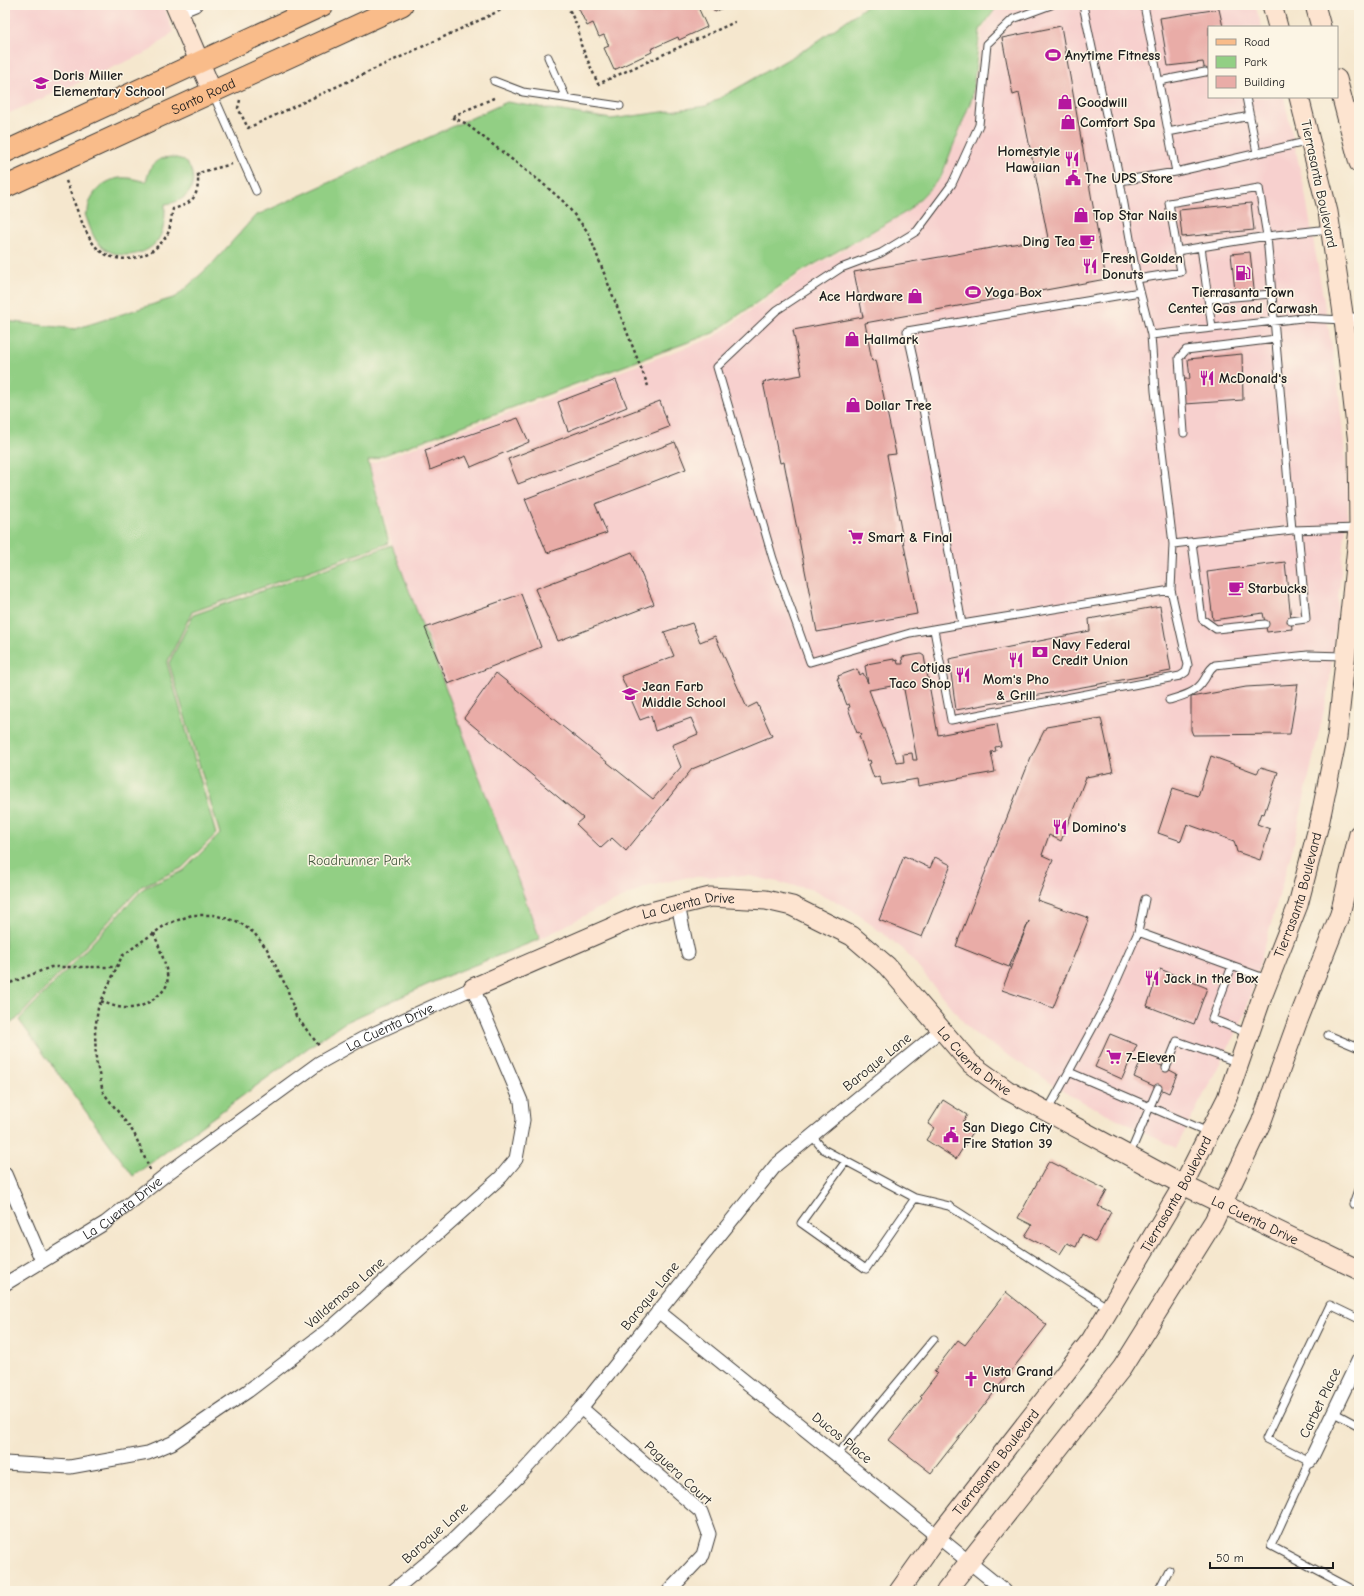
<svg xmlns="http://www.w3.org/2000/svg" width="1364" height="1596" font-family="'Comic Neue',sans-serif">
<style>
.built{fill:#f7d0ce}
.green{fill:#92cf84;stroke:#577650}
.building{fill:#e9aca7;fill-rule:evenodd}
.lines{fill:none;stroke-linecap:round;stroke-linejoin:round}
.lane-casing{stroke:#3d3a37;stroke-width:9}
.street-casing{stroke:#3d3a37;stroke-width:15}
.secondary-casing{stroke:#3d3a37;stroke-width:21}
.primary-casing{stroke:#3d3a37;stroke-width:23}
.path{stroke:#3d3a37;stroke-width:2.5;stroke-dasharray:3 3;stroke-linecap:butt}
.lane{stroke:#fff;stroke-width:7}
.street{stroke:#fff;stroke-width:13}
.secondary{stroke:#fde4d0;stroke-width:19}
.primary{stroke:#f9bc8a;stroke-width:21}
.labels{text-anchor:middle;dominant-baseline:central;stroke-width:3;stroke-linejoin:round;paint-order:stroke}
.poi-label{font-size:14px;font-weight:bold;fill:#1c1c1c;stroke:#fcf5e5;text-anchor:start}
.street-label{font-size:14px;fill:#1c1c1c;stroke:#fcf5e5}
.park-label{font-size:14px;fill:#455b40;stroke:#fcf5e5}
</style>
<rect width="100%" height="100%" fill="#fcf5e5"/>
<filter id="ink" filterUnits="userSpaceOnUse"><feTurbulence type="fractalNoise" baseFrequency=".025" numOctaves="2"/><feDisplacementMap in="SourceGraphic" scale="8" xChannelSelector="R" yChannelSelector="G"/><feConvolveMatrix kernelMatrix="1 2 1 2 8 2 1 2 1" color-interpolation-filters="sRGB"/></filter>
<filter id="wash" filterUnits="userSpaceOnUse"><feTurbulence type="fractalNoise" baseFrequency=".012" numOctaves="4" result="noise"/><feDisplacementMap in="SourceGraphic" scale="16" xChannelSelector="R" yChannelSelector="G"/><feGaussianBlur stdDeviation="0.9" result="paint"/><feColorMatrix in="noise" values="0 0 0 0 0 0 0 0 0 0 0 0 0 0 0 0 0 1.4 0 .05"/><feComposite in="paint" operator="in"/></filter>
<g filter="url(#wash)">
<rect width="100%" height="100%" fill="#f5e7ce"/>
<!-- built -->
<path class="built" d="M5 5H164L173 32 150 51 5 115Z
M1005 5H1255L1262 27H1209V97H1284L1305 192 1338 383 1349 497 1329 688 1294 843 1245 1015 1176 1148 1069 1095 971 1031 903 949 852 910 810 889 750 876 688 877 649 886 595 910 540 939 392 545 369 464 714 337 801 274 908 212 942 177 973 98 982 31 996 9Z"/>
<!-- green -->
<path class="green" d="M868 5H1003L996 8 980 30 972 98 941 177 908 211 799 273 713 333 368 461 389 543 192 612 167 663 216 834 182 868 142 886 17 1019 5 1027V321L75 329 176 297 213 263 255 216 507 102 611 119 706 106 811 46Z
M172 157C175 158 182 159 183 160 186 162 190 168 191 170 199 190 182 203 165 204 165 217 165 229 158 240 145 258 115 260 100 245 92 237 89 224 85 214L88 212C88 195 103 180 120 178 129 177 138 180 146 182 150 166 154 158 172 157Z
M392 545 540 939 442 978 344 1023 312 1045 133 1176 19 1020 144 888 183 871 220 834 169 663 193 615Z"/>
<g id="blocks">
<!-- building -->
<path class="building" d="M577 5H697L707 27 679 40 678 37 651 49 652 52 614 70 604 48 609 46 604 35 599 37 593 23 587 26Z
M711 5H729L715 12Z
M1219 9 1223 27H1209V76H1206L1203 62 1168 66 1160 18Z
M1061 26 1106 279 865 323 872 361 876 360 896 454 887 455 917 614 817 632 784 462 780 463 763 382 802 375 793 330 863 317 854 272 1048 238 1019 93 1013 95 1002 38Z
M1251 203 1254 230 1182 237 1179 210Z
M1250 252 1254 289 1235 291 1231 254Z
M1242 354 1243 400 1185 404 1184 379H1190L1188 359Z
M616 380 627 407 568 431 558 402Z
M660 401 669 427 518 484 508 459Z
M518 418 529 442 471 467 466 456 430 470 425 450Z
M675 442 686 469 595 504 607 533 547 553 525 499Z
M632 552 654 604 558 641 535 589Z
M1285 562 1292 629 1267 632 1263 613 1213 620 1207 572Z
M521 594 541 647 448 684 425 628Z
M1160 606 1171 671 956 710 949 659 1090 631 1089 619Z
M692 623 700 642 715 636 747 708 757 703 772 736 692 769 626 851 612 838 601 848 576 824 583 818 464 718 496 673 653 799 681 767 672 745 698 734 691 718 655 731 651 716 640 720 621 676 674 656 664 632Z
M921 654 924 656 938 735 997 724 1001 746 995 747 996 751 991 752 995 772 918 786 917 779 882 785 879 776 874 778 869 764 871 763 870 760 868 761 859 736 861 735 859 732 857 733 848 708 850 707 849 704 847 705 837 679H839L838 676 857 669 860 675 863 673 868 683 865 666 868 665 867 664 894 659V661L897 660 898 664H903L902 657ZM903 684 917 760H913L912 753 903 754 904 762 897 763 869 690Z
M1298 684 1290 734 1193 735 1191 730V697L1246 687Z
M1101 718 1113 772 1086 777 1061 841 1049 835 1042 855 1053 860 1037 900 1089 918 1053 1008 1002 990 1029 921 1009 967 956 946 1031 757 1046 727Z
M1211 756 1257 773 1261 767 1278 772 1264 814 1261 813 1257 824 1270 829 1260 860 1237 852 1234 841 1187 824 1181 841 1158 833 1173 788 1198 796Z
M904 856 930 868 935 857 951 865 922 937 879 920Z
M1160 969 1207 988 1194 1024 1147 1006Z
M1110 1034 1137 1045 1122 1079 1095 1067Z
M1143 1056 1177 1074 1169 1093 1134 1077Z
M943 1100 967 1115 963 1122 975 1129 956 1159 926 1140 934 1128 928 1124Z
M1049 1161 1107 1190 1098 1206 1111 1212 1095 1242 1082 1234 1076 1247 1067 1243 1060 1254 1025 1236 1032 1225 1018 1218Z
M1006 1292 1047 1325 931 1473 889 1440 922 1398 920 1396 937 1374 934 1371 958 1340 965 1345Z"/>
</g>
</g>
<g filter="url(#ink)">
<use href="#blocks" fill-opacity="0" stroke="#3d3a37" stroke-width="1"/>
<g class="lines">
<defs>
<path id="lane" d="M1051 5 1013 19 987 44 979 125 952 184 917 231 881 253 841 268 777 310 717 367 773 559 810 662 910 633 962 624 917 376 907 331 1140 292
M1144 5 1176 172
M548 57 566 98
M494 81 523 92 620 106
M1159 81 1205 72
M213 94 256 191
M1246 97 1257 153
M1168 132 1250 116
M1120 181 1176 172 1310 141
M1201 247 1212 328
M1137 279 1181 272 1169 203 1259 188 1267 236 1177 251
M1208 299 1272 294
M1151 335 1302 318 1344 320
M1184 433 1179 358 1186 350 1276 339
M1292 530 1267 236 1329 229
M1192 542 1202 619 1216 629 1265 624
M1173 544 1292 530 1359 528
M1291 621 1306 619 1298 530
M962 624 1171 590
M934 630 951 720 1180 676 1186 672 1188 665 1171 590 1173 544 1155 391 1151 335 1137 279 1120 181 1083 5
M1169 700C1183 696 1196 693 1204 680 1208 674 1208 670 1215 665L1308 655 1344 656
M1138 932 1267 979
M1232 966 1212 1019 1249 1034
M1328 1035 1359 1048
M1166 1068 1177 1041 1239 1063
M1069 1072 1208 1132
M1048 1110 1109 998 1138 932 1145 899
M812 1136 823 1149 915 1198 866 1269 801 1223 846 1161
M1129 1156 1158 1088
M915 1198 949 1206 1110 1309
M1353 1204 1359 1187
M1333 1412 1359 1426
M837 1455 934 1339
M1158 1591 1169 1570
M1356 1591 1271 1546 1310 1461 1266 1439 1330 1305 1359 1319"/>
<g id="street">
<path d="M178 12 195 5"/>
<path d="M1344 320H1359"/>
<path d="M678 905 688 953"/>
<path d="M5 1174 42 1261"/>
<path id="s1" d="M5 1284 105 1223 168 1173 319 1063 362 1039 473 988 521 1101 523 1120 516 1159 501 1177 332 1327 248 1391 172 1443 148 1453 70 1467 5 1463"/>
<path d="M658 1311 1005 1591"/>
<path d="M581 1408 701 1512 709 1534 703 1555 669 1591"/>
<path d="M1310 1461 1359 1359"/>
<path d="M393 1591 447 1546 518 1477 581 1408 776 1165 941 1030"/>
</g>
<g id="secondary">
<path d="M175 5 212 91"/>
<path d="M1272 5 1278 27"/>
<path d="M1315 5 1321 27"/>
<path d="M1337 79 1359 163"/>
<path id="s2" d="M473 988 643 914 678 905 710 897 766 900 792 906 852 936 887 966 971 1064 1007 1090 1183 1185 1359 1270"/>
<path id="s3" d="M899 1591 938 1536 1091 1340 1183 1185 1227 1098 1262 997 1298 905 1320 820 1337 737 1359 528 1358 444 1344 320 1328 212 1299 97"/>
<path d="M946 1591 1122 1368 1214 1221 1261 1123 1297 1023 1340 914 1359 834"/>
</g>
<g id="primary">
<path d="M5 152 323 5"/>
<path id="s4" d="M5 187 402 5"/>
</g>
</defs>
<!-- lane casing -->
<use href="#lane" class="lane-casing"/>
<!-- street casing -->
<use href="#street" class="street-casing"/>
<!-- secondary casing -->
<use href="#secondary" class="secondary-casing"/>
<!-- primary casing -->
<use href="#primary" class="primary-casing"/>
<!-- path -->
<path class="path" d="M567 5 578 28 581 45 598 84 735 22
M494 98 451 117 465 123 541 182 564 202 588 232 648 386
M240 100 238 108 248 128 512 5
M66 181C73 198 84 233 95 246 115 269 155 259 168 233 171 226 171 216 173 209 194 203 199 196 198 173L232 164
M5 985 51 967H116
M101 1001C121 1010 137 1012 155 998 160 994 165 990 167 984 170 972 158 945 154 933
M150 1170 134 1133 103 1092 96 1060 95 1031 98 1008 122 956 141 942 167 924 192 915H214L239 922 254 933 267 949 287 988 296 1016 320 1047"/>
<!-- lane -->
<use href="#lane" class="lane"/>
<!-- street -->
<use href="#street" class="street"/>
<!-- secondary -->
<use href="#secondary" class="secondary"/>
<!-- primary -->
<use href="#primary" class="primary"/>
</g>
</g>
<!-- icons -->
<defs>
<symbol id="stadium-bare" viewBox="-9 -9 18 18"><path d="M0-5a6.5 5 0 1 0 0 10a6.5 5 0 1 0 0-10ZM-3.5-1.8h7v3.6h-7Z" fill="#b5179e" stroke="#fcf5e5" stroke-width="2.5" paint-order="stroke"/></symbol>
<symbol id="school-bare" viewBox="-9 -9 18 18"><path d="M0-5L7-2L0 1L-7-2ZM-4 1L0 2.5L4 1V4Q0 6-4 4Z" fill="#b5179e" stroke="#fcf5e5" stroke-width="2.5" paint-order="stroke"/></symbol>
<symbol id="shop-bare" viewBox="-9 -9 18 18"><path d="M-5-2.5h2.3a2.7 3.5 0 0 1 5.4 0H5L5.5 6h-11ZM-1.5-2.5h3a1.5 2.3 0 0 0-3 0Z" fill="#b5179e" stroke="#fcf5e5" stroke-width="2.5" paint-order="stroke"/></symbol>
<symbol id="restaurant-bare" viewBox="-9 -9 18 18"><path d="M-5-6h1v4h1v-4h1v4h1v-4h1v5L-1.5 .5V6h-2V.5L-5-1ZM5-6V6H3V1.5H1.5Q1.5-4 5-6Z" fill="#b5179e" stroke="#fcf5e5" stroke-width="2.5" paint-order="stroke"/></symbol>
<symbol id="civic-bare" viewBox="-9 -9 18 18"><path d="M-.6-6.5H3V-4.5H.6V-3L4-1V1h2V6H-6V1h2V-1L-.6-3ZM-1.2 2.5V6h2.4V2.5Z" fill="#b5179e" stroke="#fcf5e5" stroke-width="2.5" paint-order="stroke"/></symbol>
<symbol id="cafe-bare" viewBox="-9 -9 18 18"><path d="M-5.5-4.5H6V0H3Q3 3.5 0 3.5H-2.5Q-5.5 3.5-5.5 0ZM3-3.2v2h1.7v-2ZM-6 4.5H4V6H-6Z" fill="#b5179e" stroke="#fcf5e5" stroke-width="2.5" paint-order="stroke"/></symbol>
<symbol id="fuel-bare" viewBox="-9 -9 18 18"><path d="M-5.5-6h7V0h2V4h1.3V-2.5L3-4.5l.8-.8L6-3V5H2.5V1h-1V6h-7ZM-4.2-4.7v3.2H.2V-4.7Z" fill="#b5179e" stroke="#fcf5e5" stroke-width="2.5" paint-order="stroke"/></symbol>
<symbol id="supermarket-bare" viewBox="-9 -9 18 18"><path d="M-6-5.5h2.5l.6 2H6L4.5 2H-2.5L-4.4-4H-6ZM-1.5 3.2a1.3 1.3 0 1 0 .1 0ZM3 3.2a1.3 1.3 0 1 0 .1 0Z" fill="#b5179e" stroke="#fcf5e5" stroke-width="2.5" paint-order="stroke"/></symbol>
<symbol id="bank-bare" viewBox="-9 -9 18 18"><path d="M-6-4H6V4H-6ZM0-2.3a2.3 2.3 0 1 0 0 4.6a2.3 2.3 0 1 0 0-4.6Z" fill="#b5179e" stroke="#fcf5e5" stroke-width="2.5" paint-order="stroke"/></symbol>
<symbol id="church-bare" viewBox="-9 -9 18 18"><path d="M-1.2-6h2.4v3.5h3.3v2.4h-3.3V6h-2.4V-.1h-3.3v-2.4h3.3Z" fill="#b5179e" stroke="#fcf5e5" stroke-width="2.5" paint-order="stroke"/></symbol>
</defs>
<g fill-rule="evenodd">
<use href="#stadium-bare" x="1042" y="44" width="22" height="22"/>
<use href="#school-bare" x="30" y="72" width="22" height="22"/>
<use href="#shop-bare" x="1054" y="91" width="22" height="22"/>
<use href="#shop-bare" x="1057" y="111" width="22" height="22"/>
<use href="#restaurant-bare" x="1061" y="148" width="22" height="22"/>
<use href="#civic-bare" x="1062" y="167" width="22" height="22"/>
<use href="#shop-bare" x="1070" y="204" width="22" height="22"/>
<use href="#cafe-bare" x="1076" y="230" width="22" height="22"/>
<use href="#restaurant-bare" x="1079" y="255" width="22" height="22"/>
<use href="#fuel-bare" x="1232" y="262" width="22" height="22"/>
<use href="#stadium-bare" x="962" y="281" width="22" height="22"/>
<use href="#shop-bare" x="904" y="285" width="22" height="22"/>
<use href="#shop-bare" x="841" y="328" width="22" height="22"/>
<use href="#restaurant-bare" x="1196" y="367" width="22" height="22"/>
<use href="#shop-bare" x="842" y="394" width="22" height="22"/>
<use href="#supermarket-bare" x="845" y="526" width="22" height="22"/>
<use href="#cafe-bare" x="1225" y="577" width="22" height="22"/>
<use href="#bank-bare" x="1029" y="641" width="22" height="22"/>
<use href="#restaurant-bare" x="1005" y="649" width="22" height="22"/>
<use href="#restaurant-bare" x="952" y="664" width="22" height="22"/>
<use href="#school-bare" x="619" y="683" width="22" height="22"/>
<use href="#restaurant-bare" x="1049" y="816" width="22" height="22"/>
<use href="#restaurant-bare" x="1141" y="967" width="22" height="22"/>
<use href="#supermarket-bare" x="1103" y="1046" width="22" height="22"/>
<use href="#civic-bare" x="940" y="1124" width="22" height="22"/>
<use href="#church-bare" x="960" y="1368" width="22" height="22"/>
</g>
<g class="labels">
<!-- poi labels -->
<g class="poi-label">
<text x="1065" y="55">Anytime Fitness</text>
<text x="53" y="75">Doris Miller<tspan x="53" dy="16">Elementary School</tspan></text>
<text x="1077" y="102">Goodwill</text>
<text x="1080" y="122">Comfort Spa</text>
<text x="1060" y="151" text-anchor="end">Homestyle<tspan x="1060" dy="16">Hawaiian</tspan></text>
<text x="1085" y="178">The UPS Store</text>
<text x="1093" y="215">Top Star Nails</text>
<text x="1075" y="241" text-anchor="end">Ding Tea</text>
<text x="1102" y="258">Fresh Golden<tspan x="1102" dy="16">Donuts</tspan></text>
<text x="985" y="292">Yoga Box</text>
<text x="1243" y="292" text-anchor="middle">Tierrasanta Town<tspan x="1243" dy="16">Center Gas and Carwash</tspan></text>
<text x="903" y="296" text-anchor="end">Ace Hardware</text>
<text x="864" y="339">Hallmark</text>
<text x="1219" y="378">McDonald's</text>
<text x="865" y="405">Dollar Tree</text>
<text x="868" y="537">Smart &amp; Final</text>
<text x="1248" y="588">Starbucks</text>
<text x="1052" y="644">Navy Federal<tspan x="1052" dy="16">Credit Union</tspan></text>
<text x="951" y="667" text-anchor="end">Cotijas<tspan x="951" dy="16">Taco Shop</tspan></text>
<text x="1016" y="679" text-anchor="middle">Mom's Pho<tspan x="1016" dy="16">&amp; Grill</tspan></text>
<text x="642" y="686">Jean Farb<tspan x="642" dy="16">Middle School</tspan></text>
<text x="1072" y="827">Domino's</text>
<text x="1164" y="978">Jack in the Box</text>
<text x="1126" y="1057">7-Eleven</text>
<text x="963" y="1127">San Diego City<tspan x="963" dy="16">Fire Station 39</tspan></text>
<text x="983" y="1371">Vista Grand<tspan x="983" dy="16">Church</tspan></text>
</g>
<!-- street labels -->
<g class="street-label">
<text stroke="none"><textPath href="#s4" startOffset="218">Santo Road</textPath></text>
<text transform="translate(1319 184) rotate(78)">Tierrasanta Boulevard</text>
<text stroke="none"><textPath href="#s3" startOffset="809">Tierrasanta Boulevard</textPath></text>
<text stroke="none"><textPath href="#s2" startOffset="232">La Cuenta Drive</textPath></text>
<text stroke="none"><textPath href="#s1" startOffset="464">La Cuenta Drive</textPath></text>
<text stroke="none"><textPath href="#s2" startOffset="580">La Cuenta Drive</textPath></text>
<text transform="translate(877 1062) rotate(-39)">Baroque Lane</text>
<text stroke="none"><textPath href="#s3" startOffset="485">Tierrasanta Boulevard</textPath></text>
<text stroke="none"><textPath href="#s1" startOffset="140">La Cuenta Drive</textPath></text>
<text stroke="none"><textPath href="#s2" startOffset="904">La Cuenta Drive</textPath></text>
<text transform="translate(345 1293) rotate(-41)">Valldemosa Lane</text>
<text transform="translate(650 1296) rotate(-51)">Baroque Lane</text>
<text transform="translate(1320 1403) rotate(-64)">Carbet Place</text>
<text transform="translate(842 1438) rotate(39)">Ducos Place</text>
<text stroke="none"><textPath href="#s3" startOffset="161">Tierrasanta Boulevard</textPath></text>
<text transform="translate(678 1473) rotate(43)">Paguera Court</text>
<text transform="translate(435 1533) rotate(-42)">Baroque Lane</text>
</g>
<!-- park labels -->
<g class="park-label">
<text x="359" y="860">Roadrunner Park</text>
</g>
</g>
<!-- margin -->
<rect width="1364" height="1596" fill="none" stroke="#fcf5e5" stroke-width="20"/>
<!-- legend -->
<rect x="1208" y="26" width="130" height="72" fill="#fcf5e5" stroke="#a29e95"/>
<rect x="1216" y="39" width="20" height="6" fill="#f9bc8a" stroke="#a29e95"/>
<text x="1244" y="46" font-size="12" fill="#1c1c1c">Road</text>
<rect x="1216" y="56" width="20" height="12" fill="#92cf84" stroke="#a29e95"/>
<text x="1244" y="66" font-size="12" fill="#1c1c1c">Park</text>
<rect x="1216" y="76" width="20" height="12" fill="#e9aca7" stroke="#a29e95"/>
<text x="1244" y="86" font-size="12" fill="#1c1c1c">Building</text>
<!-- scale -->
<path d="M1210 1562v6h123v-6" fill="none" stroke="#1c1c1c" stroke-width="2"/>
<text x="1216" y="1562" font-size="12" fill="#1c1c1c" stroke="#fcf5e5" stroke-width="3" paint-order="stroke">50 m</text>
</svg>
